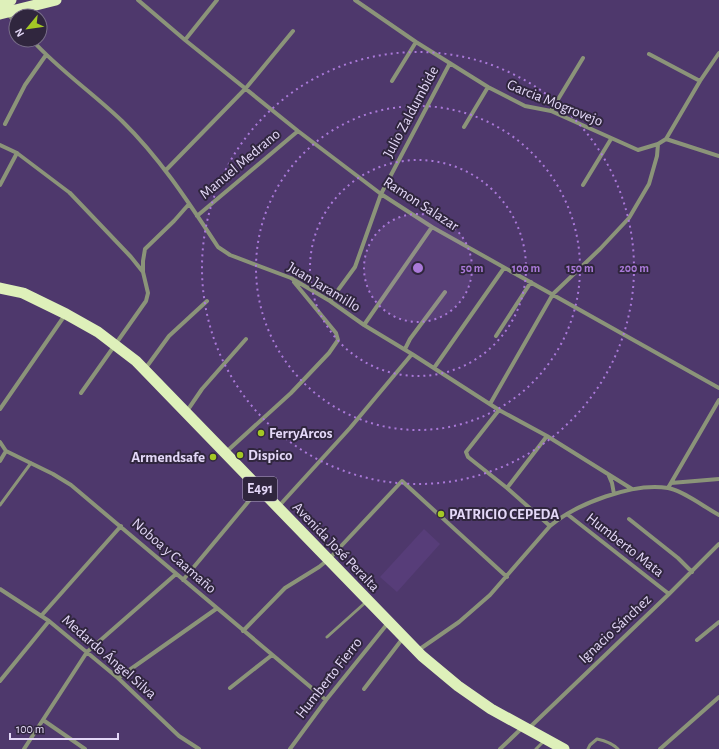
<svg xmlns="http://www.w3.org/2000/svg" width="719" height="749" font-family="'Alegreya Sans',sans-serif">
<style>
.built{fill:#573d79}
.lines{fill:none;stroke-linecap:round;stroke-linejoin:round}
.service{stroke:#8b9479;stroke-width:3}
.pedestrian{stroke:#8b9479;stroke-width:3.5}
.minor{stroke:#8b9479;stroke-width:4}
.trunk{stroke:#def0ba;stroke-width:11}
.ring{fill:none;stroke:#aa79d9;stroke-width:2;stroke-dasharray:2 4}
.poi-dot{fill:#a4c825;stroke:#30263e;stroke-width:1.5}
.labels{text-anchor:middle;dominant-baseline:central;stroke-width:4;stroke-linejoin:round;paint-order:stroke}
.shield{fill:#30263e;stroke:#aea3c0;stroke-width:1}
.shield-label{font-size:14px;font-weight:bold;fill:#e4d8f8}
.street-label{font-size:15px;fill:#e4d8f8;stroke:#30263e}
.poi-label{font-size:15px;font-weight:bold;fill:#e4d8f8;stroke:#30263e;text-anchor:start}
.centre{fill:#aa79d9;stroke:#30263e;stroke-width:2}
.ring-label{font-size:12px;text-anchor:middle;font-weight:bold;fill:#aa79d9;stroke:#30263e;stroke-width:4;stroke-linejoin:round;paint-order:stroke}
</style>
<rect width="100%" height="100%" fill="#4e386c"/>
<!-- built -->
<path class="built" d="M424 529 440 544 397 592 380 577Z"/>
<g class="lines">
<!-- service -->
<path class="service" d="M0 505 31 463
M327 637 366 602
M536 749 544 741
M588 749 590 745 597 739C606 741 612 743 618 749"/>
<!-- pedestrian -->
<path class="pedestrian" d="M17 153 70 193"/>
<!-- minor -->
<path class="minor" d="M138 0 185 40 298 131 381 194 432 227 719 388
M355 0 416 42 488 87 525 106 551 111 638 150 658 144 666 139 700 81 719 53
M7 13 16 23
M32 40C59 70 93 93 122 121 160 158 189 203 218 247L230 255 291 278 330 301 364 325 412 354 499 410 547 436 632 489
M185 40 217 0
M649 54 700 81
M392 81 416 42
M551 111 583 58
M5 124 25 85 46 55
M464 127 488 87
M666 139 719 156
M0 145 17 153 0 185
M166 170 246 88 293 31
M583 185 611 139
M70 193 131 257 143 272
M197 216 298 131
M330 301 355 267 381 194 450 63
M364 325 432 227
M496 336 531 282
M405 349 410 339 445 292
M434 368 504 268
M145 369 169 336 207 301
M81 393 146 301 148 293 143 272V261L145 249 174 221 189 204
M490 404 553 294 600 249 629 218 649 184 657 156 658 144
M0 409 65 315
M499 410 466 452 468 457 507 488 550 526
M187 411 202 389 246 339
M0 442 6 451 53 474 71 485 326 700
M225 453 291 393 329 353 338 340 336 333 294 282
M0 461 6 451
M609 476 612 483 614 494
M671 483 719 479
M507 488 547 436
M668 488 719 400
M278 507 350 428 412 354
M567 514 669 594
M629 519 678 558 692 572
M183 580 258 490
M0 589 49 621 118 678 179 736 199 749
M41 616 121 526
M243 631 285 588 319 567 329 559 402 481 507 577
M697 640 719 622
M417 651 459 622 490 595 550 526C576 504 633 482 668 488 684 491 704 507 719 515
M118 678 216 609
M0 681 49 621
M230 688 272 655
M364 689 403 638
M43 720 85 749
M528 729 669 594 719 544
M24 749 87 652 176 574
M290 749 326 700 388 623
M500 749 522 728
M660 749 719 697"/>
<!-- trunk -->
<path class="trunk" d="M0 3 11 0
M0 14 56 0
M0 288 23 293 66 314 98 332 136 361 422 656 458 686 491 709 564 749"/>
</g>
<!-- distance rings -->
<circle cx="418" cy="268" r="54" fill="#aa79d9" fill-opacity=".12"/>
<g class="ring">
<circle cx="418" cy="268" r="54"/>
<circle cx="418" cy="268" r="108"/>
<circle cx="418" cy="268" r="162"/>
<circle cx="418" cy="268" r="216"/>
</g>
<!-- markers -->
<g class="poi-dot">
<circle cx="261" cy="433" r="4"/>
<circle cx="240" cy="455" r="4"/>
<circle cx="213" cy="457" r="4"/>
<circle cx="441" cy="514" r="4"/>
</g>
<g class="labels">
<!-- shield labels -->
<rect class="shield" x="243" y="477" width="34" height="24" rx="3"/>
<g class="shield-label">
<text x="260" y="489">E491</text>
</g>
<!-- street labels -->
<g class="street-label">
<text transform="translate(555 103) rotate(22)">Garcia Mogrovejo</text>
<text transform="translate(411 112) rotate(-62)">Julio Zaldumbide</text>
<text transform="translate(240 164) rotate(-40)">Manuel Medrano</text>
<text transform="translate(421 204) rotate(33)">Ramon Salazar</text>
<text transform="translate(324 287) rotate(31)">Juan Jaramillo</text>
<text transform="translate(625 545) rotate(38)">Humberto Mata</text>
<text transform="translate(336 547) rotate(46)">Avenida José Peralta</text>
<text transform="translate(174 556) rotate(41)">Noboa y Caamaño</text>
<text transform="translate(615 629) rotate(-43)">Ignacio Sánchez</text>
<text transform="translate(109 657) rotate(41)">Medardo Ángel Silva</text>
<text transform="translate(329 678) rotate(-52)">Humberto Fierro</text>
</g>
<!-- poi labels -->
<g class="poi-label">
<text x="269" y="433">FerryArcos</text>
<text x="248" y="455">Dispico</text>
<text x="205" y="457" text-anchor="end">Armendsafe</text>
<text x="449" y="514">PATRICIO CEPEDA</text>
</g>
</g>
<circle cx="418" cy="268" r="6" class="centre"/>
<g class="ring-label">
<text x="472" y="272">50 m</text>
<text x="526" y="272">100 m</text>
<text x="580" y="272">150 m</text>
<text x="634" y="272">200 m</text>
</g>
<!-- north arrow -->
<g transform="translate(28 28) rotate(241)"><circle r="19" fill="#30263e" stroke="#786d88"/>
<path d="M0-3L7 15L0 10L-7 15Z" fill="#a4c825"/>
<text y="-6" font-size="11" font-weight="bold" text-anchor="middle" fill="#e4d8f8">N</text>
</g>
<!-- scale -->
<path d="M10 733v6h108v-6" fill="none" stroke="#e4d8f8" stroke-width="2"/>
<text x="16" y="733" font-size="12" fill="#e4d8f8" stroke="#30263e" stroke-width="3" paint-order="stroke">100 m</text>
</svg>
